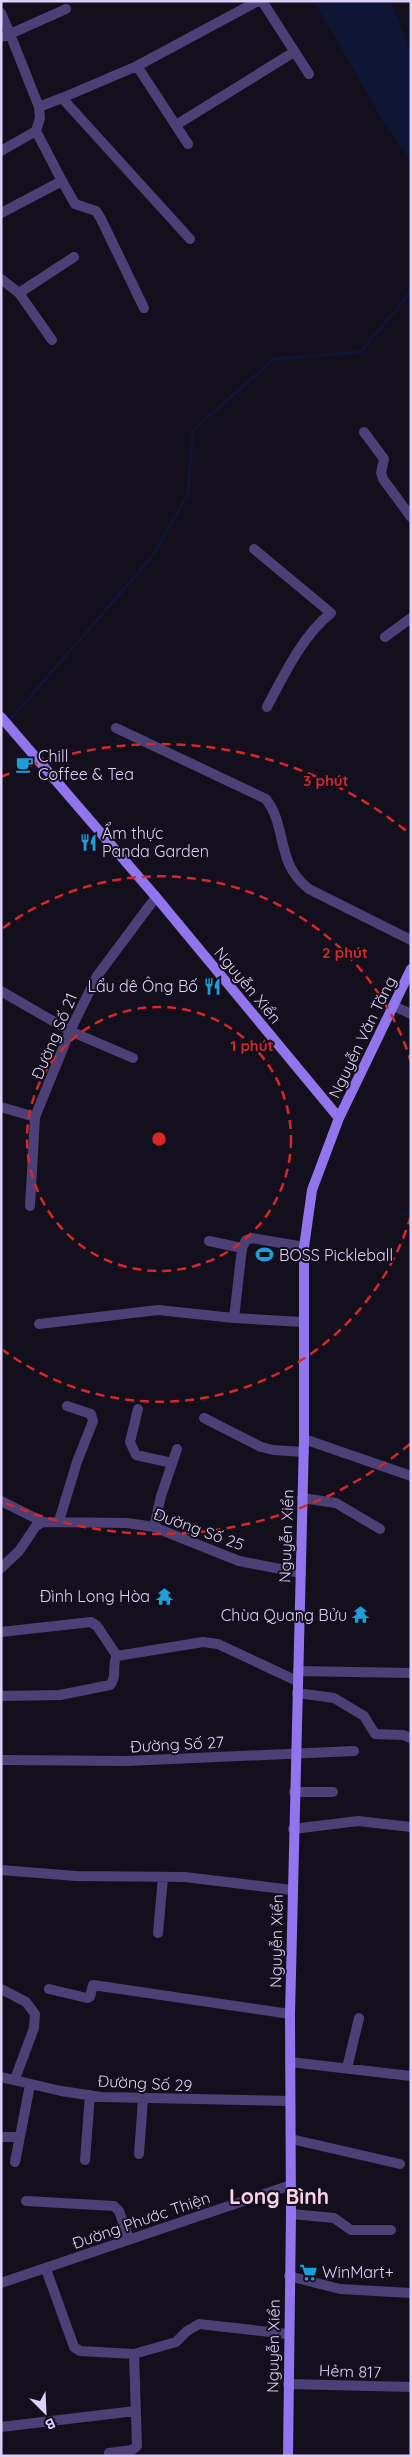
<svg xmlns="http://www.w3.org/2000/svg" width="412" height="2457" font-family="Quicksand,sans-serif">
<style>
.water{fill:#0f1535}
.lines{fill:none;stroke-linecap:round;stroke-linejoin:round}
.stream{stroke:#0f1535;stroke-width:3}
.minor{stroke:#4d4076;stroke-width:10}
.tertiary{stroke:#4d4076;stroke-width:10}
.secondary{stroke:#9075ec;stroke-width:10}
.ring{fill:none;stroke:#d62828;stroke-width:2.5;stroke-dasharray:9 6}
.labels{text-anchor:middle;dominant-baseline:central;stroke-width:4;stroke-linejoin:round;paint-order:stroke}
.poi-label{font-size:16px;fill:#ded1f9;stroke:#140f1d;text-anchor:start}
.street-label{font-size:16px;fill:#ded1f9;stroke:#140f1d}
.district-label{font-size:21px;font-weight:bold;fill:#f9d3e3;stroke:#140f1d}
.centre{fill:#d62828;stroke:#140f1d;stroke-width:2.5}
.ring-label{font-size:15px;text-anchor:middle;font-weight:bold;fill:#d62828;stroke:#140f1d;stroke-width:4;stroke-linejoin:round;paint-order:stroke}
</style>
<rect width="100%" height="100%" fill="#140f1d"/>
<!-- water -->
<path class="water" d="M314 1H391L411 53V161L382 119Z"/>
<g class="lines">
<!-- stream -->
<path class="stream" d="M1 730 152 557 188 494 193 430 274 359 361 352 411 291
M402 1215 411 1213"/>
<!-- minor -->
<path class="minor" d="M262 1 309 74
M1 13 10 34 1 37
M137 66 188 144
M62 98 137 66 258 1
M39 107 62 98 190 239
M176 125 294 52
M1 151 36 131 40 118 39 107 10 34 66 9
M62 181 75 204 96 211 101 219 144 308
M1 213 62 181 36 131
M1 279 19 293 52 340
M19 293 74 257
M364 432 384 459 381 473 383 479 411 517
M254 549 331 613C302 636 284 675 267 707
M385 637 411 618
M116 728 266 799C288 828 275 863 309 889L411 940
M1 991 70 1031 133 1058
M394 1006 411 1014
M1 1107 35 1117
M30 1206 35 1117 70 1031 97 976 156 897
M209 1241 242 1248 234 1318
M242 1248 246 1240 252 1238 304 1247
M39 1324 158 1310 234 1318 303 1322
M138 1409 130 1442 136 1455 172 1463
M204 1418 261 1447 273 1450 304 1452
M304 1439 411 1476
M302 1498 336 1503 380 1529
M1 1501 43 1522 127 1523 154 1527 239 1561 301 1573
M59 1521 77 1462 93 1421 91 1414 67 1406
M154 1527 161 1496 177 1449
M1 1568 19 1551 36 1526 43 1522
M1 1632 91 1622 97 1626 117 1656
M298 1671 411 1673
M297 1693 334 1698 364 1716 375 1734 403 1735 411 1738
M1 1696 60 1695 110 1685C118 1676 111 1665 117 1656L203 1642 218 1644 297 1681
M1 1760 127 1761 354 1751
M294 1792H333
M293 1829 358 1821 411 1827
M1 1870 76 1876 185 1877 292 1890
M158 1933 163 1877
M1 1989 26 2002 35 2014 34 2028 15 2079
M49 1989 87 1998 90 1997 93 1985 290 2014
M290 2062 411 2076
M347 2068 359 2018
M1 2077 61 2091 101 2097 290 2101
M1 2137H20
M291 2139 400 2164
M139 2154 143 2099
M85 2160 90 2095
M15 2162 30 2085
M26 2201 114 2206 119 2211 129 2239
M291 2214 334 2218 351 2230H391
M46 2269 74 2347 80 2351 134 2354 137 2446 132 2450 109 2453
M289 2276 340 2289 411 2293
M134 2354 176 2342 187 2331 199 2324 288 2334
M288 2384 411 2387
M1 2427 135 2411"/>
<!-- tertiary -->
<path class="tertiary" d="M1 2283 291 2185"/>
<!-- secondary -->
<path class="secondary" d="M1 717 156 897 339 1118
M288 2456 291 2214 290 2014 304 1439V1247L312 1190 339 1118 411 969"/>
</g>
<!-- distance rings -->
<g class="ring">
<circle cx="159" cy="1139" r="132"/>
<path d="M411 1216A263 263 0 0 1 3 1350M3 928A263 263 0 0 1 411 1062"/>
<path d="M410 1444A395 395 0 0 1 1 1501M1 777A395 395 0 0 1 410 834"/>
</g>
<!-- icons -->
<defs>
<symbol id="cafe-bare" viewBox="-9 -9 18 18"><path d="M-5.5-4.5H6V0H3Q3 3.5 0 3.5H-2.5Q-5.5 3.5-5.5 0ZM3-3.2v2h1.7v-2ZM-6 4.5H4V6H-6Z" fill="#1e9ed8" stroke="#140f1d" stroke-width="2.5" paint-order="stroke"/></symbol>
<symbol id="restaurant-bare" viewBox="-9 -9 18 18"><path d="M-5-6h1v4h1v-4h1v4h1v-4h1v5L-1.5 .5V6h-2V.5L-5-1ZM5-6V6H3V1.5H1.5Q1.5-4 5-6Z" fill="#1e9ed8" stroke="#140f1d" stroke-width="2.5" paint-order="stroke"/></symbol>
<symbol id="stadium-bare" viewBox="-9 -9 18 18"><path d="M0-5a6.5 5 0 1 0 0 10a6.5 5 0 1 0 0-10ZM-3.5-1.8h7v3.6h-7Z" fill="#1e9ed8" stroke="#140f1d" stroke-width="2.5" paint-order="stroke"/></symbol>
<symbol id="temple-bare" viewBox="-9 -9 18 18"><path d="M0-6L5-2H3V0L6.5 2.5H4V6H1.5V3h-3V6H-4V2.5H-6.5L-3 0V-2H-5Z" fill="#1e9ed8" stroke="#140f1d" stroke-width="2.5" paint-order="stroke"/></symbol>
<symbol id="supermarket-bare" viewBox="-9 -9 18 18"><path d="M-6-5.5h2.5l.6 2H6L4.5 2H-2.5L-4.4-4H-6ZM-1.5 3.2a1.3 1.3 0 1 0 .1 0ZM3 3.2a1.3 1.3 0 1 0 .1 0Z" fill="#1e9ed8" stroke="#140f1d" stroke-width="2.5" paint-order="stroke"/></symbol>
</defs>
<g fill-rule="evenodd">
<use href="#cafe-bare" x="12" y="752" width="25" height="25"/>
<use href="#restaurant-bare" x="76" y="830" width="25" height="25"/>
<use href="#restaurant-bare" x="200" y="974" width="25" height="25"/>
<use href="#stadium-bare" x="252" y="1242" width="25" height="25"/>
<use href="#temple-bare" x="152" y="1584" width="25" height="25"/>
<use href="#temple-bare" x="348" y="1602" width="25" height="25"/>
<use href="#supermarket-bare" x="296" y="2260" width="25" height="25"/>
</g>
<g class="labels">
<!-- poi labels -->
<g class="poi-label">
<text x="38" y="756">Chill<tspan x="38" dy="18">Coffee &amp; Tea</tspan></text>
<text x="102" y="833">Ẩm thực<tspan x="102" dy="18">Panda Garden</tspan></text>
<text x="198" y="986" text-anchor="end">Lẩu dê Ông Bố</text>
<text x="279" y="1255">BOSS Pickleball</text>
<text x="150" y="1596" text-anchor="end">Đình Long Hòa</text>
<text x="347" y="1615" text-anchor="end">Chùa Quang Bửu</text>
<text x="322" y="2272">WinMart+</text>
</g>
<!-- street labels -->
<g class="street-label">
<text transform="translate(248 985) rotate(50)">Nguyễn Xiển</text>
<text transform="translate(54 1036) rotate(-67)">Đường Số 21</text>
<text transform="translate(362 1037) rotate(-64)">Nguyễn Văn Tăng</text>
<text transform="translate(199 1529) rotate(20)">Đường Số 25</text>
<text transform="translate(286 1536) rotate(-88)">Nguyễn Xiển</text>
<text transform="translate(177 1744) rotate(-3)">Đường Số 27</text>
<text transform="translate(276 1941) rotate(-89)">Nguyễn Xiển</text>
<text transform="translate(145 2083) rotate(3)">Đường Số 29</text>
<text transform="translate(141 2220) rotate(-19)">Đường Phước Thiện</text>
<text transform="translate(273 2346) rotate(-89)">Nguyễn Xiển</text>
<text transform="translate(350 2371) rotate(2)">Hẻm 817</text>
</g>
<!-- district labels -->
<g class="district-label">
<text x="279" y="2196">Long Bình</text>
</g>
</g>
<circle cx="159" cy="1139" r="8" class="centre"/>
<g class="ring-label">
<text x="326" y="786">3 phút</text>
<text x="345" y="958">2 phút</text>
<text x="252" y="1051">1 phút</text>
</g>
<!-- border -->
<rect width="412" height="2457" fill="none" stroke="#ded1f9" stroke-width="5"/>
<!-- north arrow -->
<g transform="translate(45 2412) rotate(156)" stroke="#140f1d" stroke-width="4" paint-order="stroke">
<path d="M0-4L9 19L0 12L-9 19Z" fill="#ded1f9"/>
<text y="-8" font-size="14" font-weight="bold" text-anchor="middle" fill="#ded1f9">B</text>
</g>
</svg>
